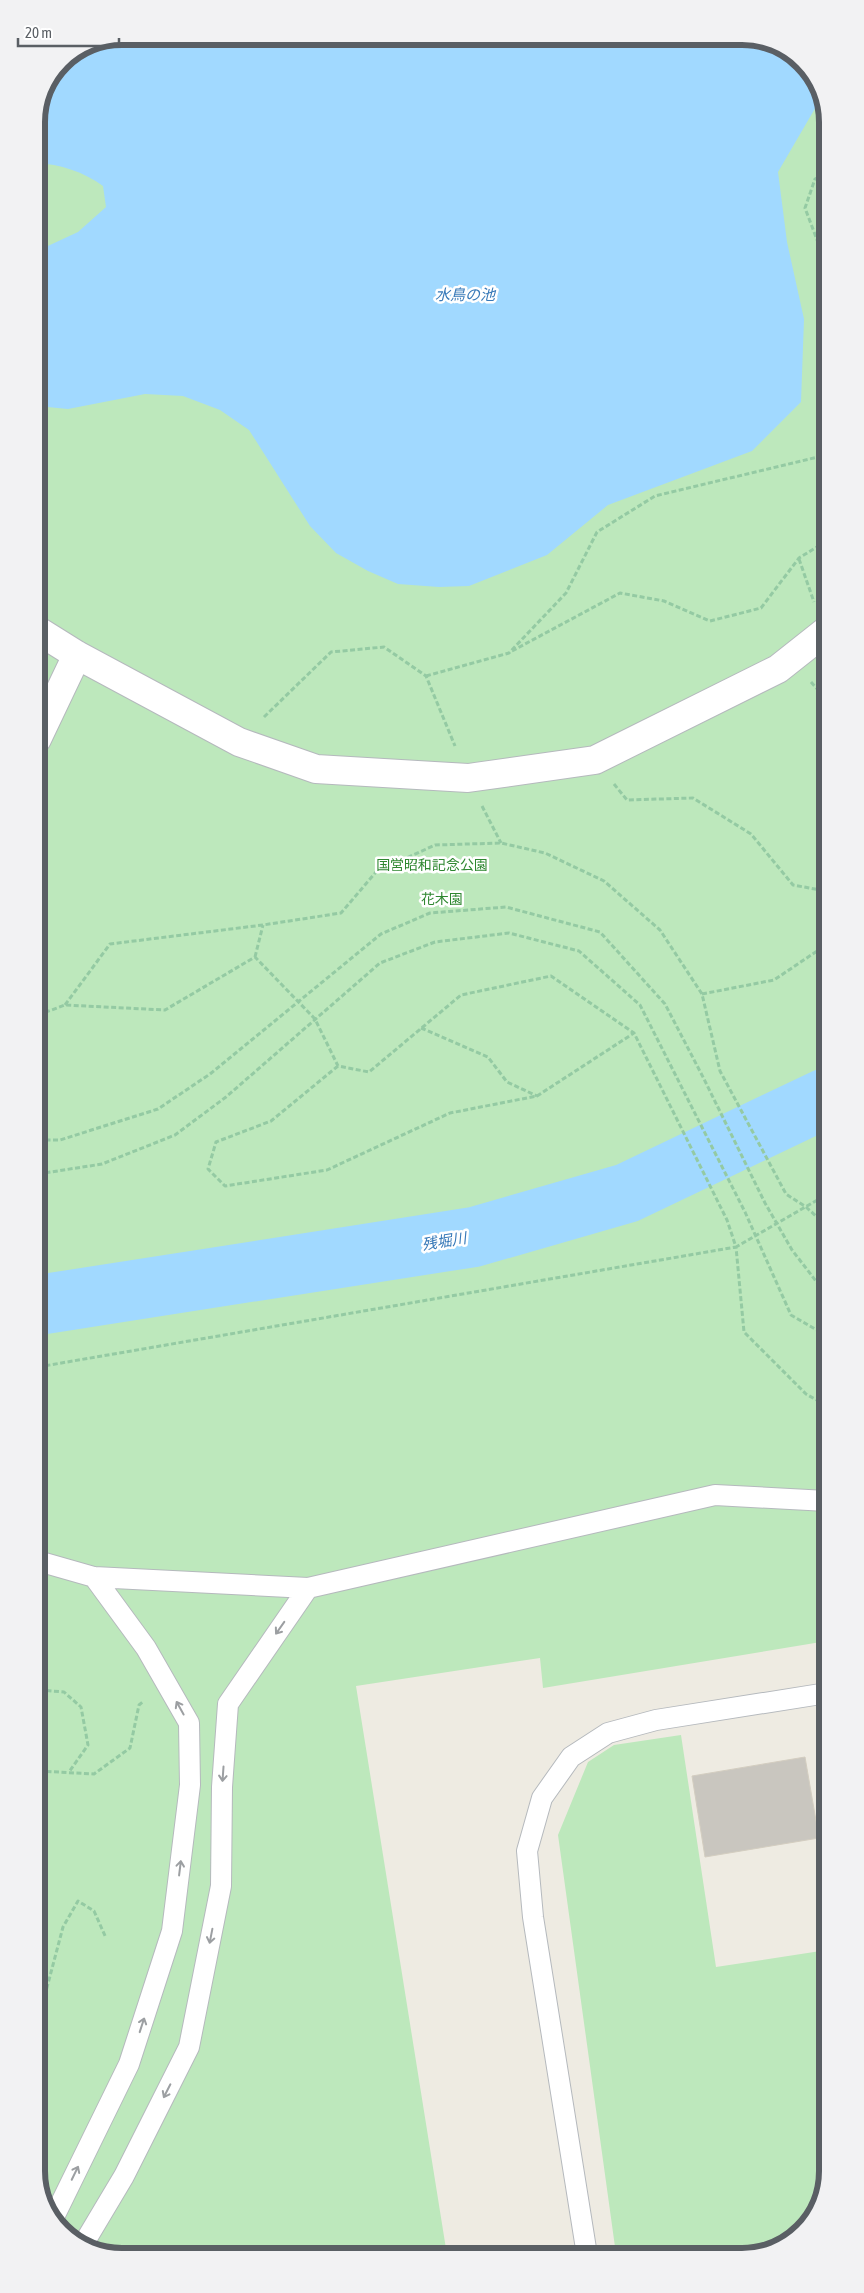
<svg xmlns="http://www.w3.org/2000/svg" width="864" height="2293" font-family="'Asap Condensed','Noto Sans JP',sans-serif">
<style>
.green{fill:#bde8bc}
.water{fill:#a1d9ff}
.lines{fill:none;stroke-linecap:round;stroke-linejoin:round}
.river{stroke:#a1d9ff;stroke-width:60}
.building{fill:#c9c6bf;stroke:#d3cdc0}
.service-casing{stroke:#b5b9bd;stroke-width:22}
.pedestrian-casing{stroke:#b5b9bd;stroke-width:30}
.path{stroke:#94caa3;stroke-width:3;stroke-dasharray:5 2.5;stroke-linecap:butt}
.service{stroke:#fff;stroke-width:20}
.pedestrian{stroke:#fff;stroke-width:28}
.oneway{stroke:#9c9fa2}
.labels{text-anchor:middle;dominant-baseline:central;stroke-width:5;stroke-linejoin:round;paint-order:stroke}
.park-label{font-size:14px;fill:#2e8730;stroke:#fff}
.water-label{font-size:15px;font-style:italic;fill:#3779b8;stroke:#fff}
.rim{fill:none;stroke:#5a5f64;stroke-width:6}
</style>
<rect width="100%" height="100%" fill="#eeebe2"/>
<!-- green -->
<path class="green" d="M748 36 794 54 825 100 827 1641 543 1688 540 1658 356 1686 447 2255 116 2257 66 2236 39 2193 36 117 62 61 90 43Z
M681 1735 716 1967 827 1950 828 2171 810 2223 764 2254H616L558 1835 588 1762 614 1745Z"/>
<!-- water -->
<path class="water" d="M748 36 794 54 825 100V105H817L778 172 787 242 804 319 801 402 752 451 608 505 547 555 469 586 439 587 398 584 368 571 336 553 310 526 249 430 220 410 183 396 145 394 68 409 37 406V251L78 232 106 207 103 186C84 172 60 164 36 163V117L62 61 90 43Z"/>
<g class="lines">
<!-- river -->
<path class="river" d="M38 1305 474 1237 627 1193 826 1098"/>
</g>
<!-- building -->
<path class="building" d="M805 1757 819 1838 705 1857 692 1776Z"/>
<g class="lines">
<defs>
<path id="service" d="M38 1561 94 1577 308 1588 715 1495 827 1501
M54 2217 129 2064 172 1931 190 1785 189 1723 146 1648 94 1577
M84 2243 124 2176 189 2047 221 1886 222 1787 228 1704 308 1588
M587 2255 533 1917 527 1851 542 1798 571 1757 608 1733 656 1720 827 1693"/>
<path id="pedestrian" d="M37 630 77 655 239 742 316 769 468 778 595 760 778 669 826 631
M37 739 77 655"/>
</defs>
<!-- service casing -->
<use href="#service" class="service-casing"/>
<!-- pedestrian casing -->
<use href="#pedestrian" class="pedestrian-casing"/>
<!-- path -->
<path class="path" d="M825 174 815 179 805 208 825 261
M799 559 814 602
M512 651 620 593 664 601 710 621 761 608 799 558 825 542
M426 676 509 653 566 593 597 532 655 496 822 456 825 452
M811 682 826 699
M264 717 331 652 384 647 426 676 455 746
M614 784 627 800 693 798 751 834 793 885 826 891
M482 806 501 843
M255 957 263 925
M702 994 774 980 826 945
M65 1005 110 944 263 925 341 913 376 872 435 845 501 843 545 853 604 881 660 930 702 994 720 1071 786 1194 806 1207 826 1225
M38 1015 65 1005 165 1010 255 957 315 1019 338 1066 369 1072 461 995 551 976 634 1033 727 1220 736 1247 826 1195
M421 1028 488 1057 507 1082 537 1096
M338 1066 271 1121 216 1142 208 1169 225 1186 327 1170 450 1113 537 1096 634 1033
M38 1140H60L158 1109 210 1074 381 934 430 913 506 907 600 932 665 1004 704 1079 765 1203 792 1250 826 1294
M38 1174 102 1164 175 1135 226 1097 380 963 435 942 509 933 579 951 640 1005 745 1212 791 1315 827 1336
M38 1367 736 1247 744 1332 806 1394 827 1406
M39 1690 64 1692 81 1707 88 1745 69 1772
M39 1771 94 1774 130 1748 139 1705 144 1701
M39 2001 45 1995 63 1927 78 1901 94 1911 106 1938"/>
<!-- service -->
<use href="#service" class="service"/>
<!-- pedestrian -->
<use href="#pedestrian" class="pedestrian"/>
</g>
<!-- one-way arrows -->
<defs><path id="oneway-shaft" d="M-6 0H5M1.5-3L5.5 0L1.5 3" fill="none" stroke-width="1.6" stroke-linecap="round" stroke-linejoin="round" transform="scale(1.25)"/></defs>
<g class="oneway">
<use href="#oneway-shaft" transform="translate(280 1628) rotate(125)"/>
<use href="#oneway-shaft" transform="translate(180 1708) rotate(-119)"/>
<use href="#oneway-shaft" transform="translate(223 1774) rotate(94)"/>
<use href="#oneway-shaft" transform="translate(180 1868) rotate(-83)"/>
<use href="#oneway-shaft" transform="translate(211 1936) rotate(101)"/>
<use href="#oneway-shaft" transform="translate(142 2025) rotate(-72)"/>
<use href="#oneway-shaft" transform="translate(167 2091) rotate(117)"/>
<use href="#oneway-shaft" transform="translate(75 2173) rotate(-64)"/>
</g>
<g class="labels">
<!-- park labels -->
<g class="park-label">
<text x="432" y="865">国営昭和記念公園</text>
<text x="442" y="899">花木園</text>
</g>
<!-- water labels -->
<g class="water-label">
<text x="465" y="294">水鳥の池</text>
<text transform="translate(444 1241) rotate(-9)">残堀川</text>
</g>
</g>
<!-- crop -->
<path d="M0 0H864V2293H0ZM122 45H742A77 77 0 0 1 819 122V2171A77 77 0 0 1 742 2248H122A77 77 0 0 1 45 2171V122A77 77 0 0 1 122 45Z" fill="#f2f2f3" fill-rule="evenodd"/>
<path class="rim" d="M122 45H742A77 77 0 0 1 819 122V2171A77 77 0 0 1 742 2248H122A77 77 0 0 1 45 2171V122A77 77 0 0 1 122 45Z"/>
<!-- scale -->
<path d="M18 38v8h101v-8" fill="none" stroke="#5a5f64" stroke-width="2.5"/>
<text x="25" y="38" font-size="15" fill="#5a5f64" stroke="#ffffff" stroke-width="4" paint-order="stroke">20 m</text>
</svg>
